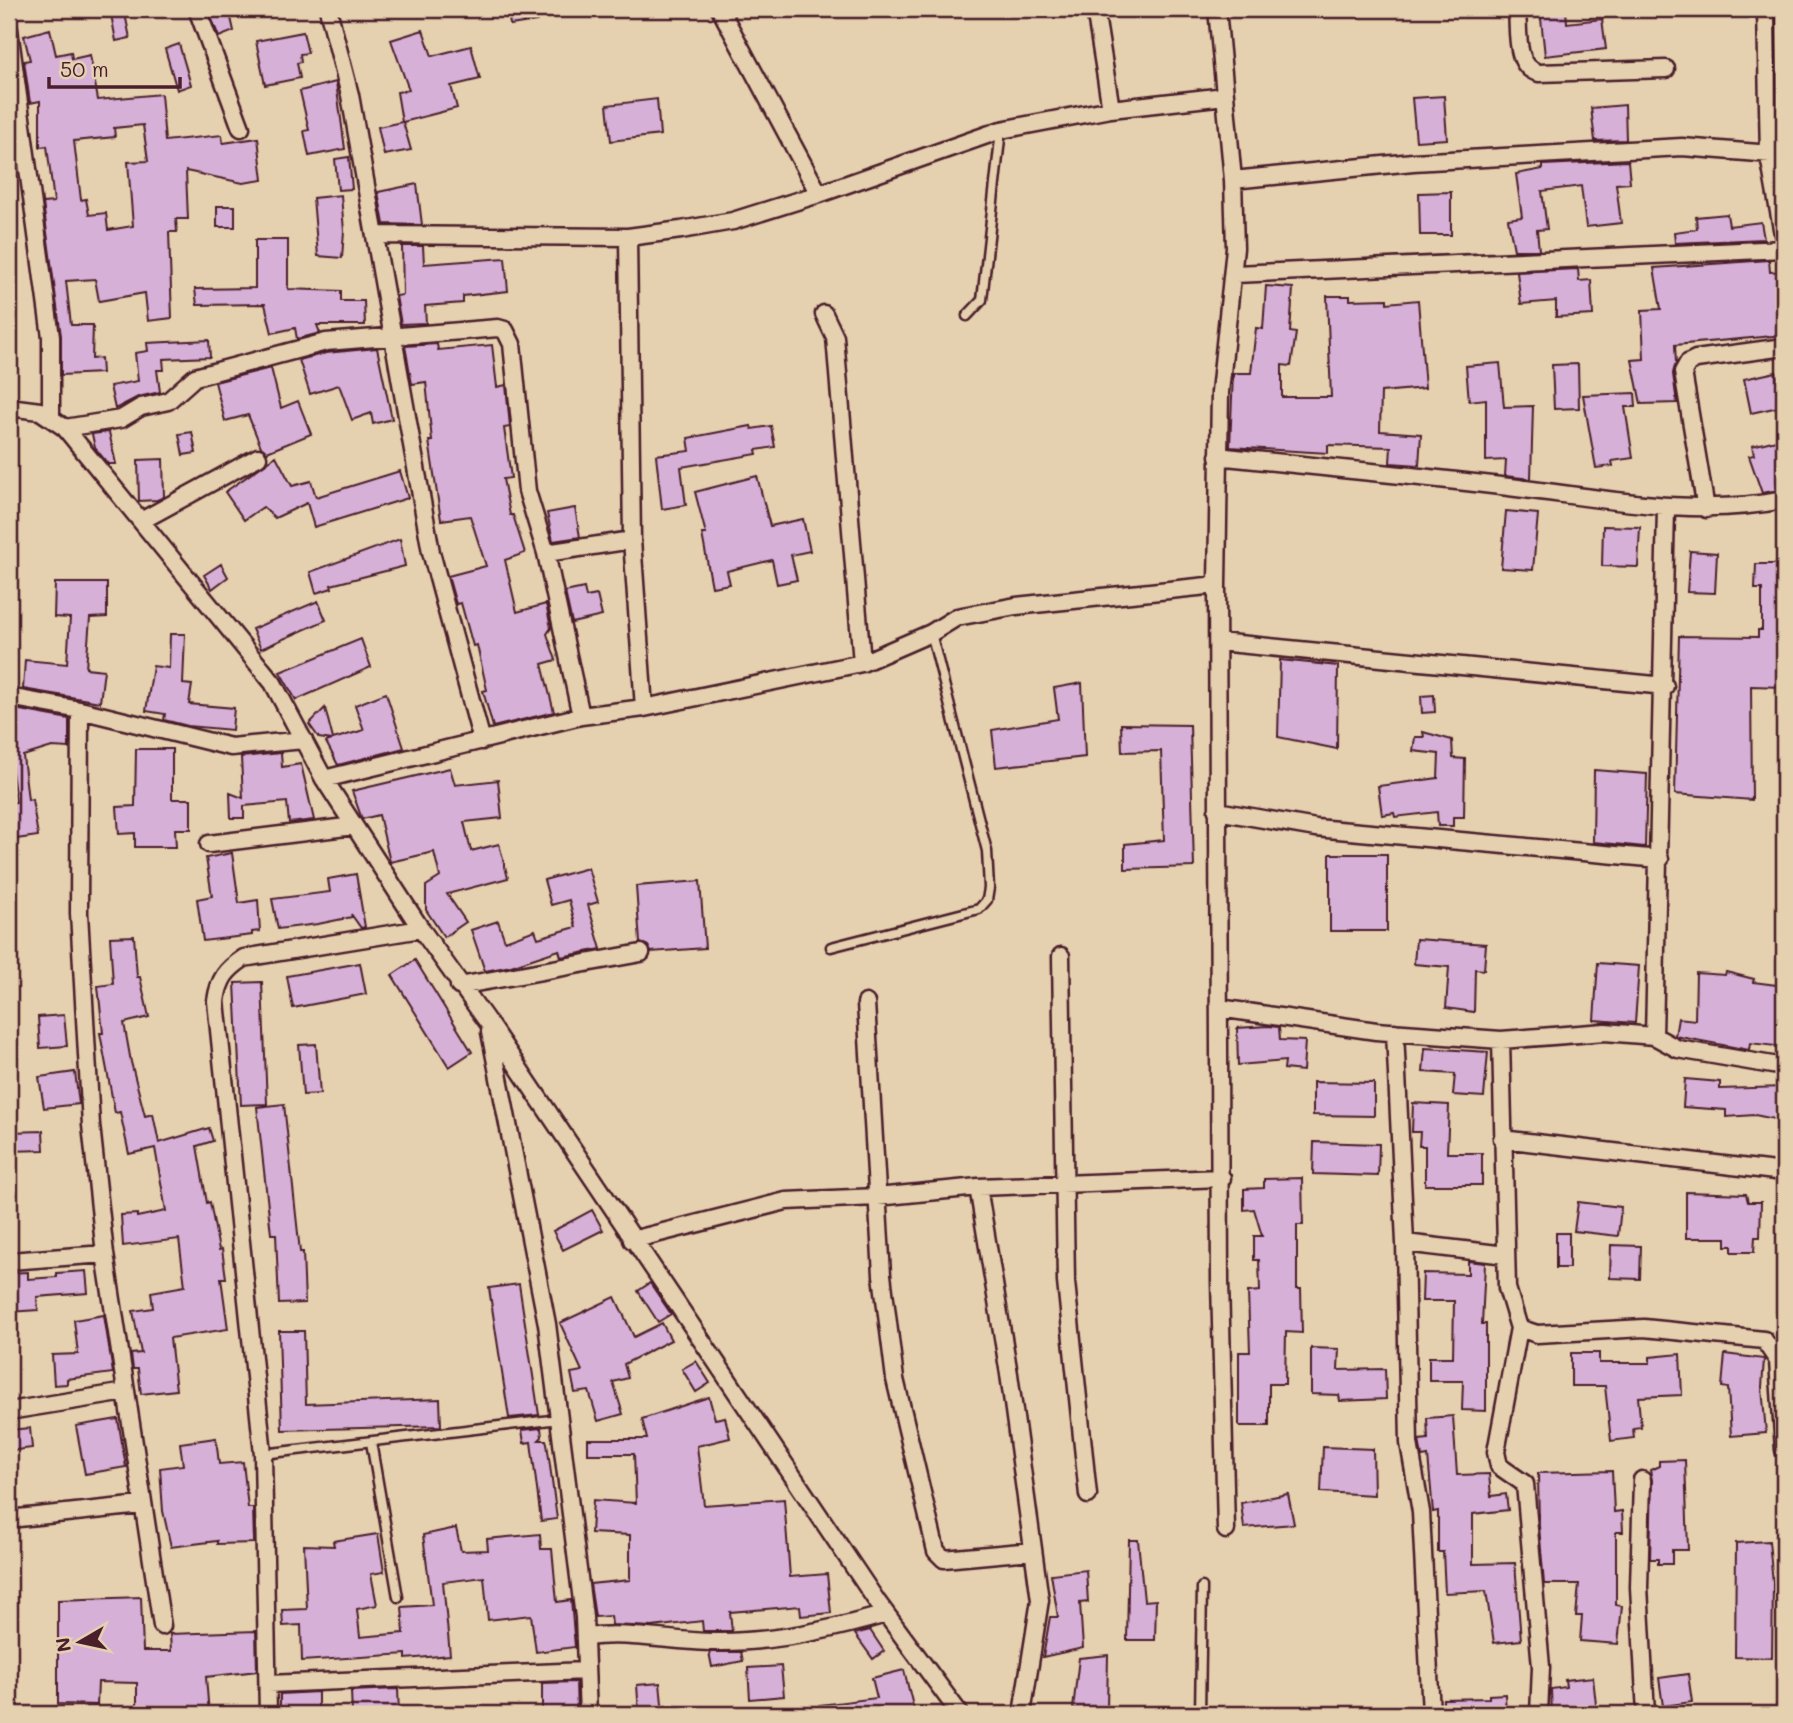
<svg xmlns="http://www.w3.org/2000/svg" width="1793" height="1723" font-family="Mali,sans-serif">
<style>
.building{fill:#d7b0d8;stroke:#4a1f2b;stroke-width:2;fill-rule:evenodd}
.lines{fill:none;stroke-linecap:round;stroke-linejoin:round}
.service-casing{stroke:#4a1f2b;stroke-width:13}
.minor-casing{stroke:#4a1f2b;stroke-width:21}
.service{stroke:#e5d1af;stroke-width:8}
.minor{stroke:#e5d1af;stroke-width:16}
</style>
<rect width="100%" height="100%" fill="#e5d1af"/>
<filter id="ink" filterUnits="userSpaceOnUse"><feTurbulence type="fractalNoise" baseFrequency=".0143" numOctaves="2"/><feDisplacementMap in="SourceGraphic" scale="14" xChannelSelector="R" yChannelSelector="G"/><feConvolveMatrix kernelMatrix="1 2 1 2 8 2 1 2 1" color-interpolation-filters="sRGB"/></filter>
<g filter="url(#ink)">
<!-- building -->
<path class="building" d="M110 9H124L130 38 116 41Z
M208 9H229L234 31 219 37Z
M508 9H535L537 21 510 25Z
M1540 9H1566L1567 23 1602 19 1606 49 1545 56Z
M50 29 56 55 71 52 72 59 90 55 98 100 161 94 165 141 222 135 223 143 258 138 263 180 243 183 186 171 188 219H176L177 232H169L172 318 148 321 145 293 99 301 95 279 66 281 71 325H93L92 359 101 358 102 373 61 375V336L43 203 54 202 47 146 40 147V101L30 103 24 61 30 60 24 36ZM143 125 148 161 128 162 133 226 108 230 106 213 89 215 86 199 81 200 74 141 115 137 114 128Z
M423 30 432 56 471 46 480 79 451 86 457 108 403 122 411 150 384 155 378 127 402 122 397 92 409 90 391 40Z
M303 32 308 53 300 54 301 62 297 63 300 78 265 85 256 41Z
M179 44 191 85 177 90 165 49Z
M336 82 345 149 309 156 304 131 309 130 300 91Z
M1444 96 1447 139 1416 141 1412 98Z
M657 99 660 135 611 141 607 105Z
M1625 105 1626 140 1595 141 1591 108Z
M349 157 352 189 338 190 335 159Z
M1628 161 1630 183 1616 184 1621 223 1586 227 1581 186 1542 191 1547 229 1537 230 1539 250H1514L1508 219 1522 217 1516 174 1543 169V165Z
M417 184 422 225 384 224 378 192Z
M1451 192V235H1420L1419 193Z
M341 195 344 231 342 258 318 256 313 198Z
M217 206H235V227H217Z
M1727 214 1729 226 1761 222 1764 239 1675 243 1674 232 1697 229 1696 217Z
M255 240H288V289L341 291V301H364L365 325H317L320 333 297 339 295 328 272 333 265 304 197 305 195 289 255 288Z
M402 246H423L424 264 505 258 508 291 463 296V303L425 306 426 323 401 324 396 296 403 295Z
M1769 260 1770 272 1784 271V335L1675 345 1676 363 1673 374 1677 403 1641 404 1632 360 1644 359 1642 310 1661 309 1654 268Z
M1578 269 1579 281 1591 280 1593 315 1556 317V301L1521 304 1517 272Z
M1266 286 1293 288 1290 332 1296 333 1291 366 1282 365V397H1331L1327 296H1350V300L1387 299V303L1418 300 1425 388 1381 392 1380 431 1421 434 1419 465 1390 463 1391 447 1328 445V453L1230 447 1233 373H1251L1256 328 1263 329Z
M209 340 210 357 163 359 164 370H157L160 392 138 397 115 409 110 386 138 381 135 353 148 351 147 343Z
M437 344 438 350 492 345 497 387 506 385 510 427 504 428 511 478 503 479 510 515H513L525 553 505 560 517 612 546 604 551 628 547 634 556 660 542 664 554 712 493 727 483 691 487 690 477 645 473 646 461 603 456 604 448 576 486 566 470 516 441 520 429 441H432L426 382 412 384 405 346Z
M377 348 392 419 373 424 371 413 352 420 339 385 310 394 299 360 326 353Z
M1500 363 1504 407 1533 406 1531 479 1505 476 1506 460 1486 461V399L1469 401 1466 366Z
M1578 364 1579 408 1554 409 1552 365Z
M271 368 281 408 298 401 311 434 267 452 261 447 248 415 225 421 215 382Z
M1776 372 1783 406 1751 413 1744 379Z
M1635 393 1636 407H1625L1633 458 1612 461 1613 466 1596 468 1583 395Z
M751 426 752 429 771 426 775 447 756 450 757 454 681 467 686 505 662 509 656 455 690 451 688 438Z
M109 432 116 464H108L95 448 92 434Z
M192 432 196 453 183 455 179 434Z
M1784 438V489L1762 493 1749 456 1754 455 1752 446Z
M276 456 292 486 311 481 316 497 400 471 408 498 314 527 307 503 275 518 263 507 244 520 225 492Z
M163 459 164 497 157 500 139 501 138 460Z
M757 476 770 526 803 519 810 551 791 555 797 580 777 584 772 560 727 571 730 584 712 587 702 534H706L695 492Z
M575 508 580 537 553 541 547 513Z
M1506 511 1538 514 1533 570 1501 568Z
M1603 526 1640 527 1638 567 1602 566Z
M400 539 405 566 331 585 332 588 316 593 310 572Z
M1690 551 1717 553 1715 593 1687 592Z
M221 564 228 577 212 589 204 575Z
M1756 564H1784V687L1751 686 1752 800 1675 794 1679 636 1758 637V630H1762V589H1755Z
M55 583H107V617L90 618 86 668 104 670 100 702 23 689 25 660 67 664 70 618 54 617Z
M584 588 586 597 597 595 602 616 572 623 565 592Z
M318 601 326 620 261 649 252 629Z
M170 634H185L183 684 192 685 189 704 234 708 232 730 188 726 164 720 165 714 146 711 153 666 169 668Z
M361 639 371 667 296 700 280 672Z
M1280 660 1338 666 1337 749 1278 737Z
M1082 683 1085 757 996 767 992 730 1058 719 1054 688Z
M386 693 404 748 338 765 326 742 332 740 319 738 309 724 325 708 333 739 364 730 355 705Z
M1434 695 1435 712 1422 713 1421 696Z
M9 708 69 719V748L52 747 23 756 28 800 32 799 38 836 16 839 11 803 16 802 9 748Z
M1121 724 1190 725 1194 867 1125 869V844L1164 840 1161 751 1122 752Z
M1423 732 1452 740 1453 758 1465 759 1464 817H1453V826H1438L1437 812 1395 817 1394 813 1382 815 1378 786 1438 778 1439 754 1413 751 1415 737H1424Z
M136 749H172V799H191V829H175L176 847H135V833L119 834 117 807 135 806Z
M281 753 282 767 301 764 314 820 289 823 287 802 244 806V818H231L230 793 243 798 241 757Z
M450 768 455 785 498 780 502 818 464 822 471 851 499 844 508 878 447 894 466 922 444 937 426 910V886L440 877 434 852 390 862 379 815 362 819 352 791Z
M1594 770 1647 774 1645 847 1593 842Z
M232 853 239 903 258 900 260 931 252 932V935L203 941 197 899 212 896 206 858Z
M1330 854H1387V931H1330Z
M588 868 598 902 588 905 601 949 561 957 559 950 511 966 485 971 471 930 498 921 505 941 535 930 538 938 576 927 569 900 551 905 544 880Z
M356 874 365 927 361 928 351 914 352 917 318 924 278 929 272 899 330 892 328 879Z
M700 881 705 948 651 952 648 946 640 943 636 886Z
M134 936 137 977H140L149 1017 124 1023 131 1062 145 1116 153 1114 159 1143 209 1128 213 1141 197 1146 207 1203 210 1202 219 1250 222 1249 226 1278H221L228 1329 170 1338 176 1390 141 1394 138 1369H133L131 1354 141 1353 133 1311 153 1308 151 1292 185 1286 179 1239 123 1246 121 1215 137 1214V1217L166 1211 155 1148 129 1154 120 1112 115 1113 100 1033H103L98 986 113 984 110 937Z
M1416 939 1486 944 1484 970 1475 969 1474 1012 1446 1008 1449 967 1414 964Z
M415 960 472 1052 449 1067 392 975Z
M360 963 366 994 293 1008 287 976Z
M1598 963 1639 966 1635 1023 1594 1020Z
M1726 972 1754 979 1753 982 1784 986V1047L1750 1043 1749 1050 1675 1036 1678 1018 1695 1020 1696 973 1725 975Z
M262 982 267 1104 241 1105 235 983Z
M64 1015 67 1046 40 1048 38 1017Z
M1268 1026 1279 1027 1280 1040 1305 1041 1303 1071 1284 1069 1285 1061 1238 1065 1237 1028Z
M316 1044 320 1094 303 1095 299 1045Z
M1425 1048 1488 1052 1484 1097 1453 1095 1455 1074 1423 1072Z
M75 1072 79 1104 44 1108 39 1077Z
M1685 1079 1720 1082V1089L1784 1087V1121L1755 1115 1726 1117V1110L1683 1107Z
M1313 1082 1374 1083V1116L1313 1115Z
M1413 1103 1449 1105 1447 1153H1482V1185H1425V1146H1419L1420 1132H1412Z
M284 1104 300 1252H303L305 1303 279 1304 276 1234H271L257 1107Z
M43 1131 44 1150 9 1151V1132Z
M1314 1142 1379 1144 1378 1176 1313 1174Z
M1302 1178 1303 1225H1297V1289H1301L1302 1333 1286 1332 1285 1384H1269V1426H1239V1352H1250L1248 1292 1260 1291 1259 1260H1254V1236H1262L1254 1209 1244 1210V1189L1264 1188V1179Z
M1686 1192 1746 1194 1748 1202H1761L1760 1237H1755L1754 1252H1732V1246H1726V1238H1686Z
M1578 1202 1621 1207 1618 1236 1574 1231Z
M592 1210 603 1230 563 1250 553 1231Z
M1556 1233H1569V1268H1556Z
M1611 1245 1641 1246 1640 1279 1610 1278Z
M1468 1261 1485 1263 1482 1324H1486V1411L1462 1410 1463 1381H1429V1357H1453L1454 1301H1422L1423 1273 1468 1274Z
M86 1271 88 1293 37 1297 38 1310 9 1312V1273L28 1272V1279L57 1277V1273Z
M650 1283 671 1314 658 1322 638 1291Z
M519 1284 539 1415 509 1418 489 1288Z
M615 1297 634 1337 662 1323 671 1340 624 1364 628 1378 613 1382 623 1414 598 1421 589 1391 575 1393 571 1373 582 1371 560 1323Z
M104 1315 113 1373 67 1379V1384L54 1385 52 1355 78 1354 74 1320Z
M279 1331H304L306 1404 440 1399 441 1426 282 1430Z
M1311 1348 1339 1349 1338 1370 1385 1369 1386 1399 1340 1401 1339 1395 1311 1394Z
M1571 1353H1599V1363H1650V1357L1680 1354 1682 1395 1638 1397 1641 1427 1633 1428 1634 1438 1611 1441 1605 1386H1571Z
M1725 1354 1764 1359 1762 1387 1766 1433 1731 1436 1728 1388 1722 1387Z
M696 1361 710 1383 696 1392 682 1369Z
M709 1397 715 1419 725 1417 730 1438 697 1446 704 1505 784 1499 790 1577 827 1574 831 1613 801 1616 800 1606 730 1612 732 1631H703L702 1621 652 1627 612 1625 611 1616 595 1617 590 1584 630 1580V1535L591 1533 593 1500 636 1503 634 1454H588V1439H647L642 1419Z
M1453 1416 1457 1475 1489 1474 1491 1496 1506 1494 1508 1510 1473 1514V1564L1515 1563 1521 1640 1494 1643 1486 1591 1445 1593 1443 1552H1438V1511L1433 1512 1428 1456 1422 1457 1419 1440 1428 1439 1427 1418Z
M118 1419 126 1467 85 1474 76 1426Z
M30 1428 32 1448 9 1451V1430Z
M541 1428 542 1437 539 1440H546L547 1443 557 1519 541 1521 531 1442 524 1443 522 1430Z
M216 1438 219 1464 243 1462 248 1508H253L254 1543 217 1544V1541L171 1547 163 1511 160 1468 183 1465 180 1443Z
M1323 1447 1373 1449 1374 1495 1321 1492Z
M1685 1460 1688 1550H1672V1564H1658V1559H1650L1652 1480 1650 1470 1659 1466V1461Z
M1612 1471 1614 1512 1622 1511 1623 1532H1616V1605L1622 1606 1618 1644 1580 1641 1582 1616H1576L1579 1584H1544L1539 1526 1538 1473Z
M1288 1494 1294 1524 1244 1528 1241 1503Z
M456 1528 461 1551 488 1550 487 1539 540 1534 541 1549H552L557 1602 571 1600 575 1647 536 1652 531 1615 488 1620 484 1577 443 1582 450 1655 406 1659V1654L302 1661 301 1625 283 1626 282 1610 307 1609 304 1545 334 1546 333 1541 378 1534 384 1572 371 1574 377 1605 357 1609 360 1637 404 1633 402 1607 432 1605 423 1535Z
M1129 1540H1138L1144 1601 1156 1600 1155 1640H1127Z
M1769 1541 1773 1583 1772 1658 1735 1657 1736 1543Z
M1086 1570 1088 1602 1080 1603 1083 1648 1043 1657 1050 1617H1058L1051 1574Z
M141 1597 143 1651H171L170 1634 256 1631 257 1671 206 1677 209 1714H137V1683L98 1682 97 1705 58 1704V1600Z
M870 1630 884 1651 873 1659 855 1634Z
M709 1652H741L743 1661 712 1667Z
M1108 1655 1107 1709H1073L1079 1658Z
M781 1666 784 1696 750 1699 748 1668Z
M904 1670 915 1714H820L819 1705 877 1698 872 1678Z
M1688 1674 1692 1702 1663 1706 1659 1678Z
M1593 1677 1597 1714H1552L1551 1689 1566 1687 1565 1680Z
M576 1682 577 1713H542V1683Z
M660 1683 663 1714H639L637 1685Z
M398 1689 399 1714H352L351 1691Z
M318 1692V1714H280V1694Z
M1505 1694 1506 1714H1443V1699L1489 1698V1695Z"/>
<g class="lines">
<defs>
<path id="service" d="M967 316 982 300 1001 130
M831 947 979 909 987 900 989 888 987 851 931 633
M371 1442 398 1597
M263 1454 559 1419
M1200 1714 1202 1587"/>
<path id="minor" d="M197 9 241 128
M328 9 350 95 431 552 482 741
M720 9 819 194
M1095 9 1111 109
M1217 9 1233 180 1235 248 1220 392 1217 585 1220 1281 1226 1530
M1517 9C1519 31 1514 67 1539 73L1666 69
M1766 9 1769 156 1784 240
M9 30 51 337V416
M1233 180 1413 162 1682 147 1784 155
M376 235 628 237 681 230 733 221 819 194 1001 130 1111 109 1225 96
M1235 274 1784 249
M824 314 835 337 862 663
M9 407 40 411 65 428 273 683 324 779 421 929 489 1024 878 1603 960 1714
M65 428 121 419 141 407 168 401 195 377 326 342 498 328 505 330 512 344 527 491 546 553 581 716
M1218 456C1315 467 1413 475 1509 487 1602 498 1692 518 1784 500
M1706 509 1683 372 1688 363 1696 359 1784 347
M141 521 258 457
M546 553 632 540
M1218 642 1665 686
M9 697 80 710 231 747 304 740
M644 708 862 663 931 633 957 617 1016 606 1217 585
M80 710 79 913 91 1125 105 1254 162 1626
M324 779 581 716 644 708 632 540 628 237
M1217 811 1316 828 1660 859
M209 844 354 826
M1061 956 1066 1282 1088 1495
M459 986 641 953
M866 1003 882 1275 895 1379 936 1551 944 1559 1032 1551
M1219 1008 1376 1031 1501 1040 1605 1032 1654 1036 1678 1049 1784 1067
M490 1032 547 1324 584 1617 588 1714
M1395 1032 1405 1243 1409 1443 1421 1512 1431 1714
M1654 1036 1666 508
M1501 1040 1507 1288 1519 1328 1496 1452 1499 1466 1525 1484 1541 1667 1539 1714
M1502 1139 1784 1172
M978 1187 1009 1374 1040 1600 1022 1714
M632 1240 786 1201 877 1197 978 1187 1222 1178
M1405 1243 1506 1255
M9 1261 105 1254
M1519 1328 1537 1334 1644 1328 1764 1340 1778 1361 1784 1450
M9 1411 126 1392
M1642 1480 1639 1587 1646 1714
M9 1519 142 1505
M586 1637C630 1631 671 1642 715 1642 772 1643 831 1630 886 1614
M268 1684 586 1671
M268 1714 263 1454 216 1001C219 979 226 970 244 958L421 929"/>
</defs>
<!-- service casing -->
<use href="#service" class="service-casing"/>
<!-- minor casing -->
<use href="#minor" class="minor-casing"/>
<!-- service -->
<use href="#service" class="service"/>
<!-- minor -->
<use href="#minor" class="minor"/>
</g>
</g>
<!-- margin -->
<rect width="1793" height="1723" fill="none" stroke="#e5d1af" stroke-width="35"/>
<rect x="18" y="18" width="1758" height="1688" fill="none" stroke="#4a1f2b" stroke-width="2.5" filter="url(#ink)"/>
<!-- north arrow -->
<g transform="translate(80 1642) rotate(261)" stroke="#e5d1af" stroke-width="5" paint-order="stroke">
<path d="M0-5L12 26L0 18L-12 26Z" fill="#4a1f2b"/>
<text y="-10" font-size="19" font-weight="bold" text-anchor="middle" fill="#4a1f2b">N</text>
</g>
<!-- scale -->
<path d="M49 77v10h131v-10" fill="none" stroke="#4a1f2b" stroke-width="3.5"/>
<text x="60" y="77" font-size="21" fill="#4a1f2b" stroke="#e5d1af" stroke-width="5" paint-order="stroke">50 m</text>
</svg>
